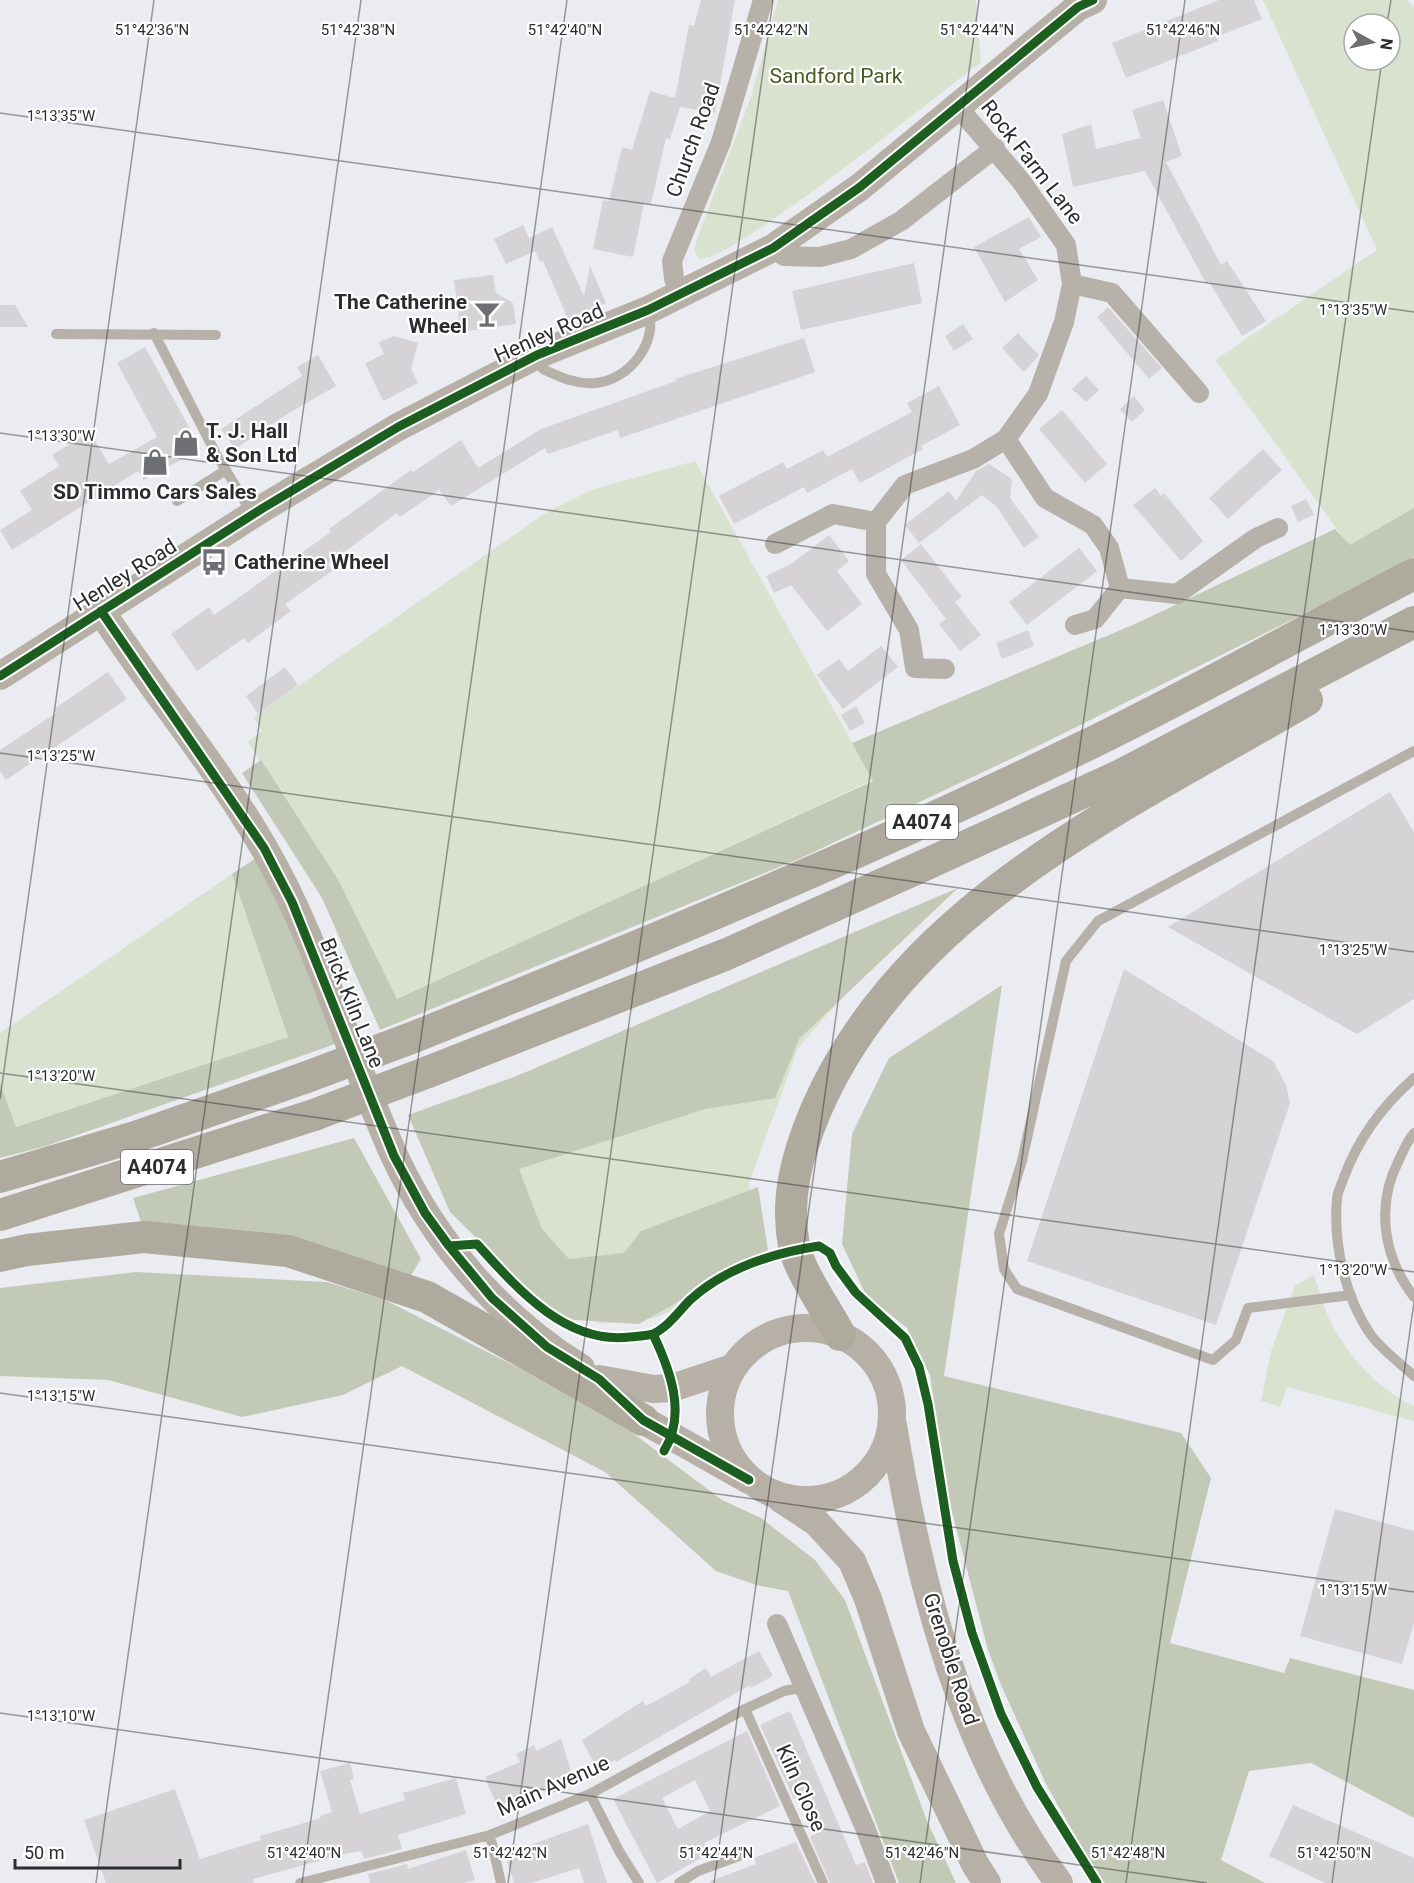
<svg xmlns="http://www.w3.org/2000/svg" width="1414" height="1883" font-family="Roboto,sans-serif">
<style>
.green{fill:#d9e1cf;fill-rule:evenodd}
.forest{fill:#c2cab7}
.building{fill:#d5d3d5;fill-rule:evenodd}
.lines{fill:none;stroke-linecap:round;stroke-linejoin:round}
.lane{stroke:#b7b2a9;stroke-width:10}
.street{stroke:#b7b2a9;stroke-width:20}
.secondary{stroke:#b6b0a7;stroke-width:28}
.primary{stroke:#afaa9e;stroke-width:32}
.primary-bridge{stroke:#afaa9e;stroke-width:32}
.cycleway-casing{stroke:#fff;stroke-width:13}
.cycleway{stroke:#1b5e20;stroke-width:9}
.ticks{fill:none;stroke:#2b2c2f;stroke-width:1.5;stroke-opacity:0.45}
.labels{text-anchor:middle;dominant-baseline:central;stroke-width:4.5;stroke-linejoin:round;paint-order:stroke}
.shield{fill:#fff;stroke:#6b6b6d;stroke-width:1.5}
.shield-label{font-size:20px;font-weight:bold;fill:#2b2c2f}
.park-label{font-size:21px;fill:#495c20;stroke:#fff}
.street-label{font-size:21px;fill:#2b2c2f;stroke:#fff}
.poi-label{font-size:21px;font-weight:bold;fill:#2b2c2f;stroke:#fff;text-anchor:start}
.ticks-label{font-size:15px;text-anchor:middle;fill:#2b2c2f;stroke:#fff;stroke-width:4.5;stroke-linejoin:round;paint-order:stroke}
</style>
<rect width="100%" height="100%" fill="#ebecf1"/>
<!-- green -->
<path class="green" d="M778 0H976L981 62C945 89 728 265 699 259L694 250 697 239 751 97Z
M1263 0H1407L1414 7V514L1349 546 1215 360 1377 250ZM1354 24H1390V60H1354Z
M695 461 873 780 397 1000 339 881 248 742 262 731 254 717 544 514 591 490Z
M232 874 288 1037 16 1127 0 1083V1033Z
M854 984 798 1048 749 1183 764 1251 701 1277 671 1311 654 1318 601 1324 516 1271 444 1149Z
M1314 1275C1319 1289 1323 1305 1329 1319 1347 1355 1378 1390 1414 1406V1421L1287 1387 1280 1407 1261 1401 1271 1351 1295 1286Z"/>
<!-- forest -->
<path class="forest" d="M1414 508V557L1366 583 1038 746 799 859 380 1030 322 898 242 773 261 760 339 881 397 999 873 781 852 743 1135 624 1335 529 1350 545Z
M259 856 338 1043 46 1146 0 1158V1083L16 1127 288 1037 232 874Z
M958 888 799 1039 775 1098 705 1109 519 1169 542 1229 569 1259 624 1253 641 1231 758 1187 768 1250 639 1324 559 1319 450 1212 408 1115 519 1075Z
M1002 985 944 1376 1181 1433 1211 1478 1170 1643 1284 1673 1290 1658 1414 1690V1818L1311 1763 1249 1771 1221 1860 1265 1883H1105L1096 1873 1046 1784 1001 1685 988 1650 948 1497 930 1375 907 1328 866 1295 842 1244 852 1134 889 1058Z
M354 1138 421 1259 410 1277 144 1231 133 1198Z
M136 1272 327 1282 385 1300 519 1368 630 1431 722 1500 761 1518 815 1560 845 1600 927 1821 956 1883H899L788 1591 756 1585 716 1571 605 1472 402 1366 343 1395 242 1417 108 1380 0 1376V1288Z"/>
<!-- building -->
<path class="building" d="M701 0H735L715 113 680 107 670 139 666 138 651 204 644 203 633 257 593 249 603 200 609 201 622 147 632 150 650 91 675 98 689 25 694 26Z
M1219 0H1254L1262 19 1216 37 1218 41 1126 78 1112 43Z
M1163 100 1182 156 1166 162 1221 265 1227 261 1266 321 1242 336 1209 282 1206 283 1145 171 1073 187 1062 134 1091 124 1096 149 1141 138 1132 110Z
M1029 217 1041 237 1019 249 1038 280 1005 302 974 247Z
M523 225 529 238 552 227 584 296 590 266 606 303 568 319 543 261 540 262 535 251 506 264 494 239Z
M914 263 922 303 801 330 792 291Z
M493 275 496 293 513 303 516 324 461 332 454 280Z
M0 305H15L28 327H0Z
M1108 307 1162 368 1149 379 1097 317Z
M963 324 973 339 954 351 945 336Z
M1018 333 1039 355 1024 372 1002 348Z
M394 336 418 343 411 369 418 383 383 401 365 363 384 354 379 342Z
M804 338 815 372 620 438 618 430 548 454 545 448 451 506 439 490 400 517 397 513 328 564 332 571 285 604 291 611 248 643 244 638 197 671 171 634 209 607 214 615 331 532 329 529 411 470 413 472 461 440 478 468 541 429 676 381 675 379Z
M145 347 201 449 144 480 138 471 12 550 0 530 32 510 20 491 59 466 52 455 90 432 109 464 157 437 117 363Z
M318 355 336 386 289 413 235 449 221 429 302 376 297 367Z
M1086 376 1099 390 1086 402 1072 389Z
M939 386 960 425 921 446 923 449 860 483 852 469 807 493 804 487 734 524 719 496 783 462 787 469 823 450 827 457 912 412 907 403Z
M1134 396 1145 410 1132 422 1120 409Z
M1062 410 1107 464 1085 483 1039 429Z
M1263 449 1282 470 1228 519 1209 498Z
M989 464 1012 479 1010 498 1039 537 1024 548 997 507 982 495 919 543 905 525 949 491 956 501 976 471Z
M1155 488 1161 496 1164 493 1203 541 1181 561 1133 505Z
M1306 499 1314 515 1298 522 1291 506Z
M829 535 849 561 837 571 862 604 827 631 791 585 774 593 766 576 791 564Z
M921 544 962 597 955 602 981 635 960 651 939 624 946 619 901 560Z
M1079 548 1097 571 1027 625 1009 602Z
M1028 630 1034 646 1002 659 996 643Z
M881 646 898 667 843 709 817 675 839 659 848 671Z
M285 667 298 685 258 714 246 696Z
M108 672 127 699 6 780 0 771V750L56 713 54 709Z
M856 706 865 723 850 731 841 715Z
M1390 792 1414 832V999L1357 1034 1168 927Z
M1124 969 1273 1061 1286 1085 1290 1103 1216 1325 1027 1261Z
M1335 1509 1414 1531V1623L1402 1664 1300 1636Z
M759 1651 773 1676 751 1688 750 1685 616 1762 615 1760 597 1769 582 1740 643 1701 646 1706 690 1682 689 1679 706 1668 711 1677Z
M790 1711 856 1865 865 1862 873 1883H830L810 1837 816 1833 801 1796 794 1799 760 1725Z
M747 1731 780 1806 704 1843 710 1853 657 1883 613 1799ZM695 1780 710 1811 678 1829 662 1798Z
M561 1739 573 1777 499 1811 485 1777 520 1762 516 1754 534 1745 537 1751Z
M350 1763 354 1779 350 1780 360 1814 405 1800 403 1793 456 1778 466 1814 398 1835 402 1849 364 1859 362 1851 344 1854 253 1879 254 1883H106L84 1820 175 1789 200 1859 261 1840 260 1836 321 1818 320 1816 332 1812 320 1771Z
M1293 1805 1414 1858V1883H1325L1269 1856Z
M588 1824 607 1883H584L579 1868 531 1883H514L505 1854Z
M796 1842 815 1883H710V1881L756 1864 754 1858Z
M466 1850 475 1880 464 1883H370L368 1874 407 1864 408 1869Z"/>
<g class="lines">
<!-- lane -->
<path class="lane" d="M154 333 216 454 253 515
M56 334 216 335
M538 357 543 369C560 377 576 385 596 383 629 380 659 342 648 310
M177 501 226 470
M1414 1078C1382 1106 1359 1137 1344 1177 1342 1184 1337 1192 1337 1199 1333 1243 1345 1298 1371 1335 1382 1350 1400 1363 1414 1376
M1414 1133C1407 1141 1403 1152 1398 1162 1376 1206 1383 1257 1414 1297
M1351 1295 1248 1308 1236 1340 1213 1360 1017 1289 1004 1269 999 1234 1022 1161 1066 961 1098 921 1414 751
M745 1709 823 1883
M590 1794 619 1851 639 1883
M490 1835 501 1883
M300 1883 490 1835 590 1794 745 1709 784 1691 794 1689 806 1692
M679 1883 698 1871 739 1856"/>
<!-- street -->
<path class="street" d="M773 248 784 256 820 257 851 249 901 221 995 148
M1072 284 1112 293 1199 393
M682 294 674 279 672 261 721 142 763 0
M1006 439 1045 498 1093 525 1109 548 1120 588 1177 594 1256 538 1278 528
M775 544 833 514 876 522
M1075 625 1095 619 1120 588
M945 669 915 668 909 630 876 574V522L905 485 973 459 1006 439 1038 394 1064 322 1072 284 1066 245 1021 181 957 106
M777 1624 866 1830 886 1883"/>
<!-- secondary -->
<path class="secondary" d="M101 611C153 691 216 765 264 848 320 944 348 1054 394 1155 434 1242 500 1318 581 1368
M0 676 263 508 398 427 537 355 648 310 773 248 860 187 1078 7 1093 0
M720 1414a86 86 0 1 1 172 0a86 86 0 1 1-172 0Z
M599 1379 653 1389 672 1388 732 1368
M626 1405 643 1420 749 1480
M893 1425C919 1583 961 1753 1059 1883
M781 1499 816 1522 852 1561 868 1599 911 1731 975 1864 987 1883"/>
<!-- primary -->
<path class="primary" d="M414 1037C641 946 866 853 1085 746 1196 692 1304 631 1414 574
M428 1072 727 954 927 864 1121 775 1414 622
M0 1177 135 1137 304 1078
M0 1215 314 1115
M0 1256 27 1250 144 1237 288 1251 427 1297 643 1420
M840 1335C828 1312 799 1271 794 1246 785 1198 797 1155 816 1110 904 906 1126 806 1307 700"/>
<!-- primary-bridge -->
<path class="primary-bridge" d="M304 1078 414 1037
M314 1115 428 1072"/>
<defs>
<path id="cycleway" d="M101 611 264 848 292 902 394 1156 425 1213 449 1246 492 1298 547 1347 599 1379 643 1420 749 1480
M0 676 263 508 398 427 537 355 648 310 773 248 860 187 1078 7 1093 0
M449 1246 477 1244C516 1287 565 1345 630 1337 637 1336 647 1336 653 1334 668 1327 679 1311 690 1300 725 1268 773 1253 819 1246L830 1253 836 1266 856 1293 905 1338 919 1367 928 1404 953 1561 972 1633 1001 1714 1037 1787 1097 1883
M653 1334C670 1370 687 1414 664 1451"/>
</defs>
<!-- cycleway casing -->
<use href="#cycleway" class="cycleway-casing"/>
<!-- cycleway -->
<use href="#cycleway" class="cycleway"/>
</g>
<!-- ticks -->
<path class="ticks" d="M1387 24 1391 0M0 113 1414 312M0 433 1414 632M0 753 1414 952M0 1073 1414 1272M0 1099 154 0M0 1393 1414 1592M0 1713 1207 1883M96 1883 361 0M302 1883 567 0M508 1883 773 0M714 1883 979 0M920 1883 1185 0M1126 1883 1382 60M1332 1883 1414 1302"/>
<!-- icons -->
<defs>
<symbol id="bar-bare" viewBox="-9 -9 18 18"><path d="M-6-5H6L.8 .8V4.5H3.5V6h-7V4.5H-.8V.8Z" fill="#6e6f73" stroke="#fff" stroke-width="2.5" paint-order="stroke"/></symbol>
<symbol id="shop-bare" viewBox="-9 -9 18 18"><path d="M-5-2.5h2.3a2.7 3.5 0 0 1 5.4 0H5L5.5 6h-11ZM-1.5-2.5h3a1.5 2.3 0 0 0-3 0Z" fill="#6e6f73" stroke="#fff" stroke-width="2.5" paint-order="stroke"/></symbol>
<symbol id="bus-bare" viewBox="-9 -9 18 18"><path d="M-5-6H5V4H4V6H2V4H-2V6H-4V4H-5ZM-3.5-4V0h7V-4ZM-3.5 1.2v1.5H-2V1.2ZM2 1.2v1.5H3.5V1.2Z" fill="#6e6f73" stroke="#fff" stroke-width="2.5" paint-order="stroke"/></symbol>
</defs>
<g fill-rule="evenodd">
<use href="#bar-bare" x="468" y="295" width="38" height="38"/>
<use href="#shop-bare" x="167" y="424" width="38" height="38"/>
<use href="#shop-bare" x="136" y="443" width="38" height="38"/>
<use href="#bus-bare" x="195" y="543" width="38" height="38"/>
</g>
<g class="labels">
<!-- shield labels -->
<g class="shield">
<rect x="886" y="805" width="72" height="34" rx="4.5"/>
<rect x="121" y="1150" width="72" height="34" rx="4.5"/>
</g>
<g class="shield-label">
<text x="922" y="822">A4074</text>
<text x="157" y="1167">A4074</text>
</g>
<!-- park labels -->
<g class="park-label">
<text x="836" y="76">Sandford Park</text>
</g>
<!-- street labels -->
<g class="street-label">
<text transform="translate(693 140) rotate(-70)">Church Road</text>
<text transform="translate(1032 162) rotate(52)">Rock Farm Lane</text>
<text transform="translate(549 333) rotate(-24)">Henley Road</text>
<text transform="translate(125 575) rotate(-32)">Henley Road</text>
<text transform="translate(352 1003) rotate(68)">Brick Kiln Lane</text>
<text transform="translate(951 1659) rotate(72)">Grenoble Road</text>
<text transform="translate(553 1786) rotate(-24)">Main Avenue</text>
<text transform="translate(801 1788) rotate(66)">Kiln Close</text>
</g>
<!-- poi labels -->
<g class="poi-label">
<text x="467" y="302" text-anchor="end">The Catherine<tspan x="467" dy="24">Wheel</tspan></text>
<text x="206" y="431">T. J. Hall<tspan x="206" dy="24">&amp; Son Ltd</tspan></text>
<text x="155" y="492" text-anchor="middle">SD Timmo Cars Sales</text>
<text x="234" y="562">Catherine Wheel</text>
</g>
</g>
<g class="ticks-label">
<text x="152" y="35">51°42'36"N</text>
<text x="358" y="35">51°42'38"N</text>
<text x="565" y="35">51°42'40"N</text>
<text x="771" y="35">51°42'42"N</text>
<text x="977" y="35">51°42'44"N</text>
<text x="1183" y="35">51°42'46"N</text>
<text x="61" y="121">1°13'35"W</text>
<text x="1353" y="315">1°13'35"W</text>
<text x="61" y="441">1°13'30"W</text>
<text x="1353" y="635">1°13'30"W</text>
<text x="61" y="761">1°13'25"W</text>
<text x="1353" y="955">1°13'25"W</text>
<text x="61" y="1081">1°13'20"W</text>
<text x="1353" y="1275">1°13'20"W</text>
<text x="61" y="1401">1°13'15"W</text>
<text x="1353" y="1595">1°13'15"W</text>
<text x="61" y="1721">1°13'10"W</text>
<text x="304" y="1858">51°42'40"N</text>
<text x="510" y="1858">51°42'42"N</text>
<text x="716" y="1858">51°42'44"N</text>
<text x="922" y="1858">51°42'46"N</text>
<text x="1128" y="1858">51°42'48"N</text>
<text x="1334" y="1858">51°42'50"N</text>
</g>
<!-- north arrow -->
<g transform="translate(1372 42) rotate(98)"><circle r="28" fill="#ffffff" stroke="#aaabac" stroke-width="1.5"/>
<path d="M0-4.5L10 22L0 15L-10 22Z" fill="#6e6f73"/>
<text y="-9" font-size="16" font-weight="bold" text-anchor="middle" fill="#2b2c2f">N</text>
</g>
<!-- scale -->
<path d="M15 1859v9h165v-9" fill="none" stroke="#2b2c2f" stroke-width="3"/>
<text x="24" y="1859" font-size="18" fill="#2b2c2f" stroke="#ffffff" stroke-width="4.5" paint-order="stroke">50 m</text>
</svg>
